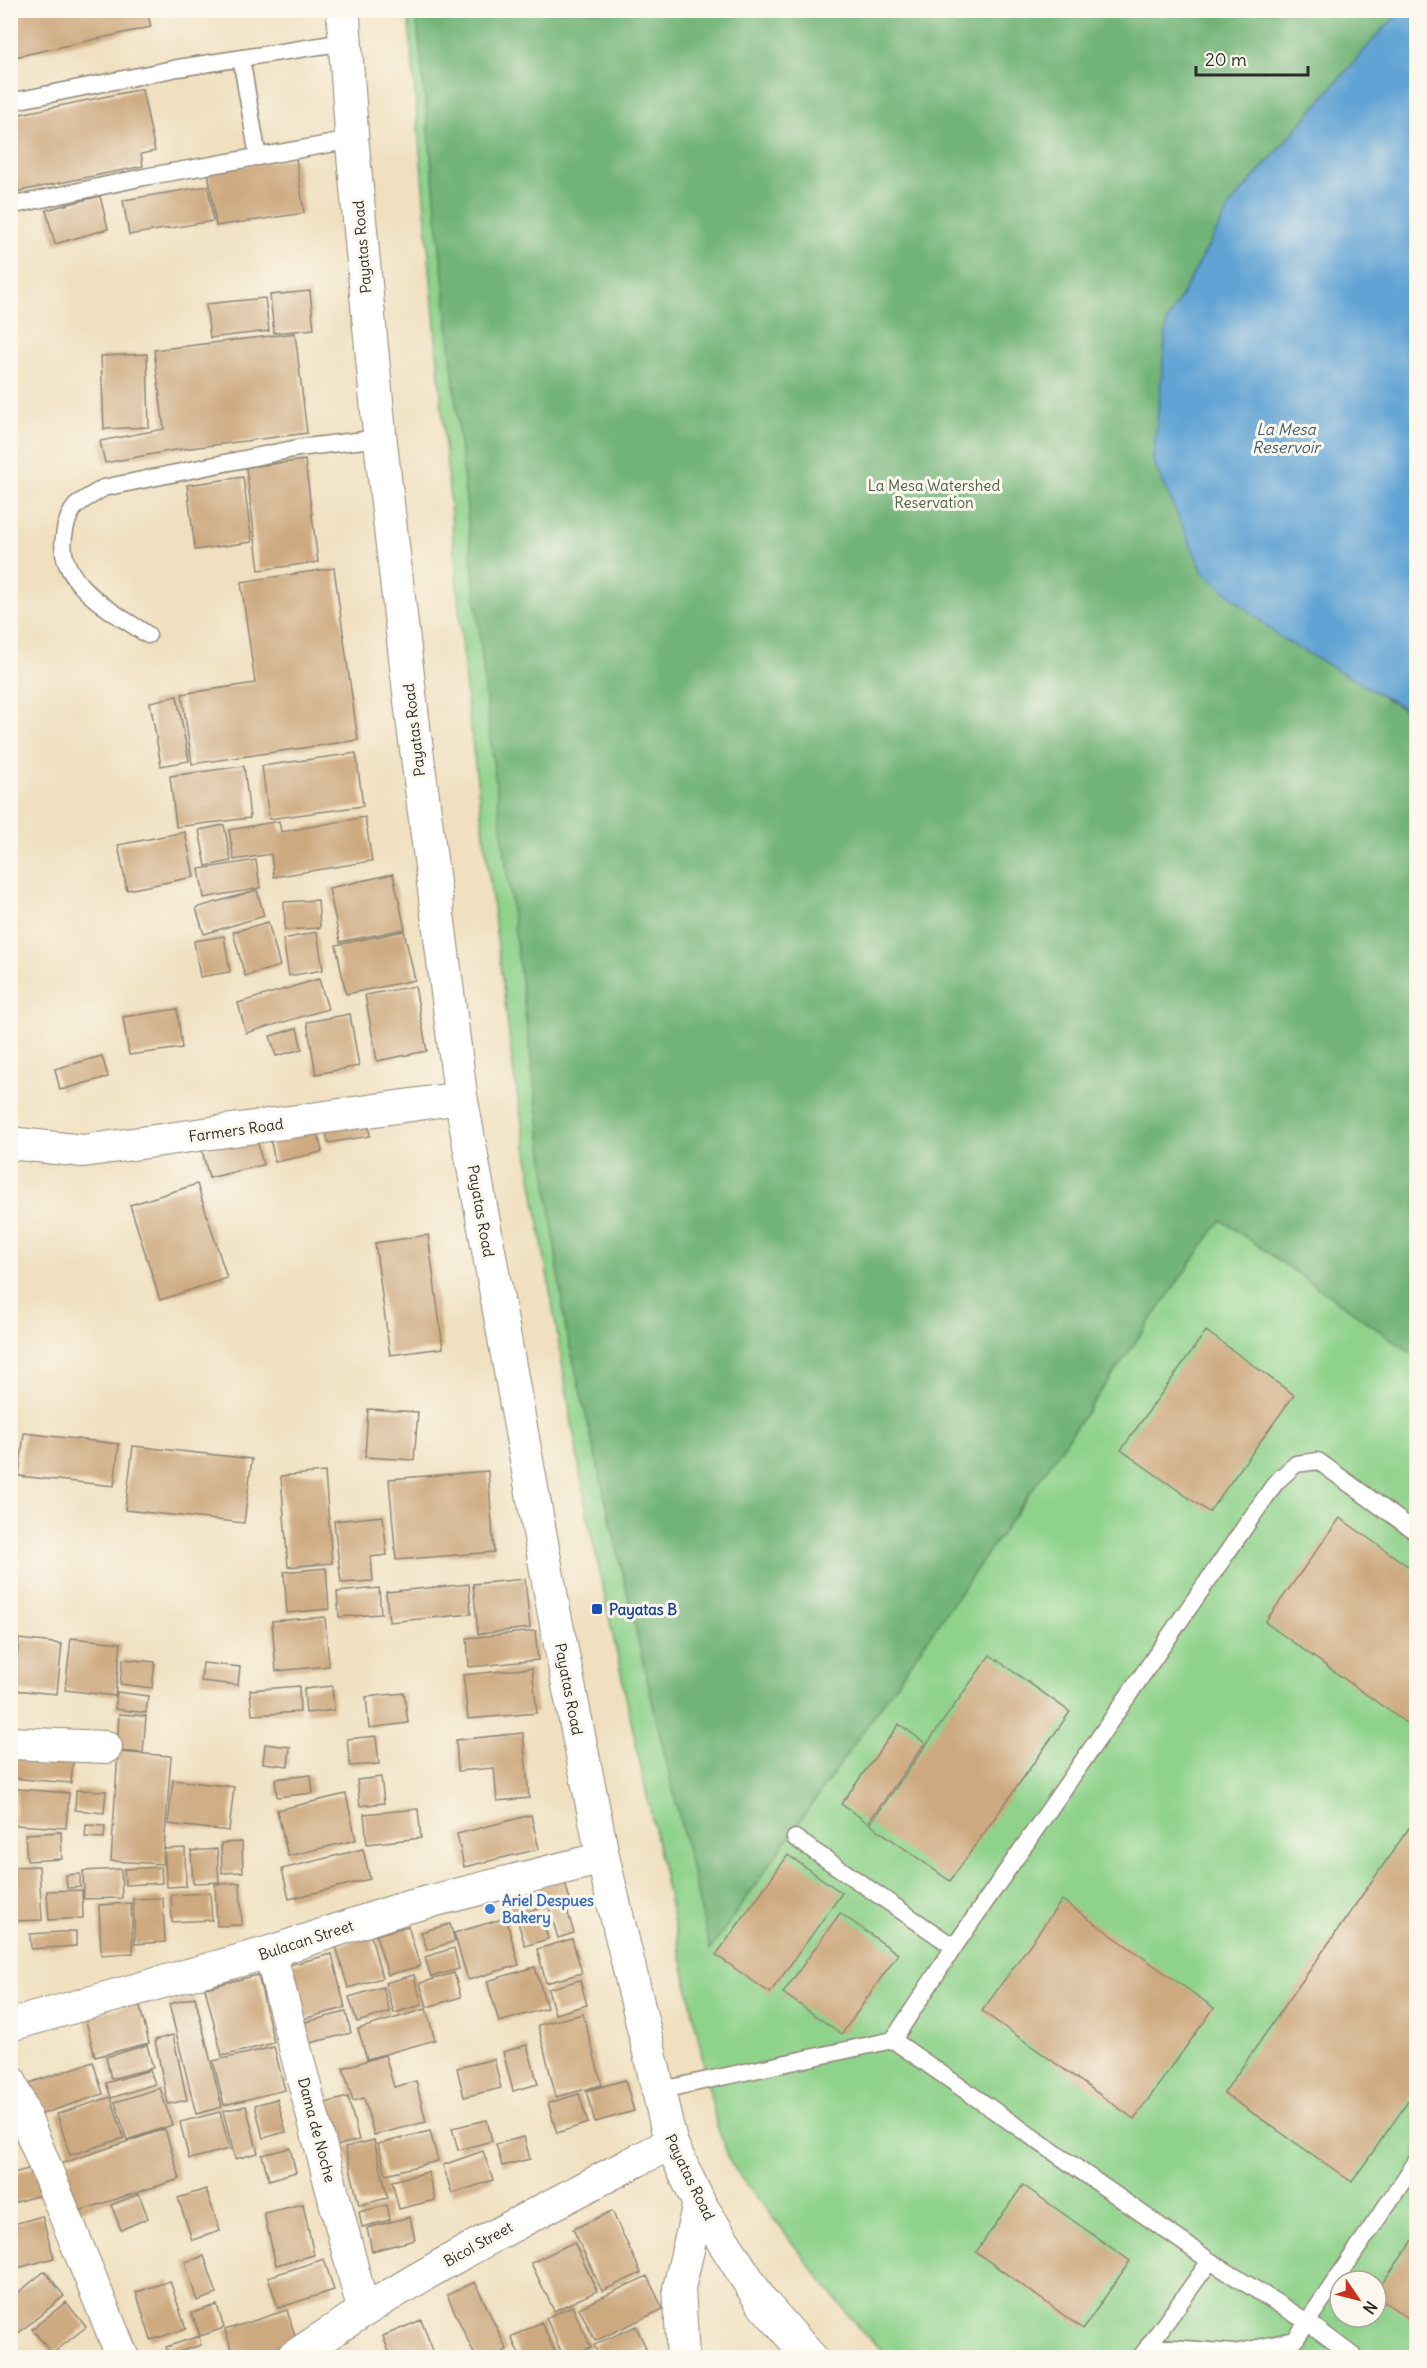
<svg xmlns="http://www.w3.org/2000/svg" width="1427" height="2368" font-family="Delius,sans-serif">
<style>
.green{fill:#8ed28b;stroke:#5c7e5b;stroke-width:1.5;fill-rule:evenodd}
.forest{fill:#72b477;stroke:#4e7051;stroke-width:1.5}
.water{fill:#60a3d4;stroke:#466780;stroke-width:1.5}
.building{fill:#cda97f}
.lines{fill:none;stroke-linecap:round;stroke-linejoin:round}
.service-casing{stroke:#8e8676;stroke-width:19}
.minor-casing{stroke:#8e8676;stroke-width:34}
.primary-casing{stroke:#8e8676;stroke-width:35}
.service{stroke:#fff;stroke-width:16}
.minor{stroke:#fff;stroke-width:32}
.primary{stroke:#fff;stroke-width:33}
.transit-dot{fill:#1a4fb4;stroke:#fbf7ec;stroke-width:2}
.shop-dot{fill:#3f7fe0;stroke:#fbf7ec;stroke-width:2}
.labels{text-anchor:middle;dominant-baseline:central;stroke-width:6;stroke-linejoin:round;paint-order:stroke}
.street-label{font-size:15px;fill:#2b2b2b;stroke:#fbf7ec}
.park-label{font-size:15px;fill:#495d48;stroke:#fbf7ec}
.transit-label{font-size:15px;font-weight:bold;fill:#164399;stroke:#fbf7ec;text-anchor:start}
.shop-label{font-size:15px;font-weight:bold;fill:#366cbe;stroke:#fbf7ec;text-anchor:start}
.water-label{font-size:16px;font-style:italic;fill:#405b6f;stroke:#fbf7ec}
</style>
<rect width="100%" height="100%" fill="#fbf7ec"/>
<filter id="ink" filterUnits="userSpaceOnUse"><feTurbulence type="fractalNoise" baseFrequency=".0167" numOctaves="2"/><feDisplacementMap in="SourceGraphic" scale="12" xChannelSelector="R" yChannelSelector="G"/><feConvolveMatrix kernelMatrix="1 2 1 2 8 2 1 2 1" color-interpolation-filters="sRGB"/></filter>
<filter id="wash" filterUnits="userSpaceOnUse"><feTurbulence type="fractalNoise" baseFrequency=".008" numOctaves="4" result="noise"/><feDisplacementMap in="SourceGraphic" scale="24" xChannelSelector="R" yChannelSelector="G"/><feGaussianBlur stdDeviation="1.35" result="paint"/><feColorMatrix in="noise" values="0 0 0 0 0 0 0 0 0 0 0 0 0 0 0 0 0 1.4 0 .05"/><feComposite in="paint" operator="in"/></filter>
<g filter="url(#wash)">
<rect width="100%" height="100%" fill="#f0e0c0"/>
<!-- green -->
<path class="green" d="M408 11H1416V2357H890L861 2331 731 2164 717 2126 587 1513 514 1074 467 701ZM1340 2281H1376V2317H1340Z"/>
<!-- forest -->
<path class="forest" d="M416 11H1402L1380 32 1232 203 1167 322 1385 699 1416 715V1356L1221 1220 710 1950 565 1325 490 738Z"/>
<!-- water -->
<path class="water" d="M1402 11H1416V715L1279 637 1203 572 1153 461 1167 322 1232 203 1380 32Z"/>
<g id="blocks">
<!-- building -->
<path class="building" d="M10 10H147L151 27 10 58Z
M142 89 155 151 141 154 143 166 10 193V116Z
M296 158 304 213 216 226 208 171Z
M208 186 213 221 129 235 123 200Z
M100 196 108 229 55 244 46 210Z
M310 291 314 329 274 333 270 295Z
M265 298 269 331 210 338 206 304Z
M295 333 307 433 175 450 105 463 100 441 164 429 154 350Z
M147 354 149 427 104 429 101 356Z
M305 460 318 562 259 570 246 467Z
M243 477 252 542 195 550 187 485Z
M334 568 358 740 192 764 182 694 255 683 241 582Z
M177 696 189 761 161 766 150 702Z
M356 753 363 806 269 819 262 766Z
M244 766 250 818 176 827 170 776Z
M365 817 372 861 274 877 271 854 234 860 229 830 279 821 281 832Z
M224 825 231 861 206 866 199 830Z
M185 832 194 877 127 890 118 845Z
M256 860 260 888 204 898 199 869Z
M393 874 405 929 340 942 329 888Z
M257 890 264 916 204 934 196 908Z
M318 900 320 928 285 930 284 902Z
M268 922 280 966 245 976 233 932Z
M404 931 415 980 346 994 336 945Z
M317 932 323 970 289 976 283 939Z
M224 936 230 972 200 977 194 941Z
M319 979 328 1009 246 1033 238 1003Z
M415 986 427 1051 377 1061 365 995Z
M177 1009 182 1048 129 1055 123 1017Z
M350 1014 359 1066 316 1074 307 1022Z
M297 1028 302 1049 276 1056 270 1036Z
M102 1056 108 1077 60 1090 55 1069Z
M367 1117 370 1136 328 1143 325 1125Z
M316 1123 322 1152 275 1162 269 1133Z
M256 1136 263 1165 209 1178 202 1150Z
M197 1184 227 1278 160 1300 130 1205Z
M428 1235 443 1348 390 1355 375 1243Z
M1206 1331 1294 1395 1209 1512 1121 1450Z
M368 1409 418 1412 414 1460 365 1457Z
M24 1433 119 1444 114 1486 19 1476Z
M133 1446 252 1459 244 1523 125 1510Z
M488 1471 494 1552 396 1560 389 1479Z
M325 1472 332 1563 288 1567 281 1476Z
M383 1516 387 1555 371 1557 373 1581 341 1583 334 1521Z
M1340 1518 1416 1572V1730L1265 1622Z
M326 1568 329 1609 287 1613 284 1572Z
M525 1579 530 1628 478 1634 473 1584Z
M469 1584 471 1614 389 1622 386 1592Z
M379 1588 381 1614 339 1617 337 1592Z
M325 1617 329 1666 276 1671 272 1621Z
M535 1631 538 1660 469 1667 467 1638Z
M71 1638 121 1643 115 1696 65 1690Z
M19 1639 62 1644 57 1694 13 1690Z
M990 1655 1070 1712 950 1881 870 1824Z
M123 1659 155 1662 152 1688 120 1684Z
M203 1663 240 1667 238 1685 201 1681Z
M532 1668 537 1713 468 1719 463 1675Z
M299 1686 300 1712 252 1715 250 1690Z
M332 1686 334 1710 306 1713 304 1689Z
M117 1692 148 1696 146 1713 115 1709Z
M404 1693 408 1723 369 1728 366 1697Z
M119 1714 146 1716 143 1753 117 1751Z
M899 1724 925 1743 868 1823 841 1804Z
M523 1733 529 1798 497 1801 494 1768 458 1771 456 1740Z
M376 1736 379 1764 350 1766 347 1739Z
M265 1744 290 1747 288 1766 263 1763Z
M10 1746 74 1750 71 1783 10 1778Z
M118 1752 171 1756 163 1864 111 1861Z
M311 1775 313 1793 277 1797 275 1779Z
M381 1777 384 1803 360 1806 357 1780Z
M173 1780 234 1787 229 1831 168 1824Z
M17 1789 69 1793 66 1828 15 1825Z
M76 1790 106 1791 104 1813 75 1810Z
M346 1794 356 1840 288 1856 277 1810Z
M418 1809 421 1838 367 1844 364 1814Z
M531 1815 539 1849 464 1867 457 1834Z
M1416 1818V2090L1352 2182 1224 2093Z
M86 1825 105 1826 104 1838 85 1837Z
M61 1832 62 1859 27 1861 25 1834Z
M242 1842 243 1872 222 1873 221 1843Z
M185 1848 186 1886 167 1887 164 1849Z
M217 1849 219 1882 193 1883 191 1851Z
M363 1849 370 1879 289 1899 282 1869Z
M788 1855 842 1893 770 1993 716 1955Z
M39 1866 42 1920 15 1921 12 1867Z
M161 1867 162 1883 125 1885 124 1869Z
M121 1869 122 1898 84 1899 83 1871Z
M80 1874V1887L67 1888 66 1875Z
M564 1879 570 1900 510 1917 505 1897Z
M240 1883 242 1925 217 1926 215 1884Z
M82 1890 83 1918 49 1920 47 1891Z
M210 1893 212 1920 172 1922 171 1895Z
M163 1898 165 1942 135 1944 133 1899Z
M1062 1900 1214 2008 1134 2119 982 2011Z
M131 1903 133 1953 101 1955 99 1905Z
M565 1903 574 1933 558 1938 549 1908Z
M840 1913 898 1954 842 2034 783 1993Z
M542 1915 548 1939 525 1946 518 1922Z
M506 1918 519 1965 468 1980 454 1933Z
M450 1924 455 1941 427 1950 421 1932Z
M408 1926 420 1966 388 1975 376 1935Z
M76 1931V1946L31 1949 30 1934Z
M371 1936 382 1978 348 1988 336 1946Z
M572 1939 582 1973 546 1983 537 1949Z
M454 1948 459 1969 431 1977 425 1957Z
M332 1954 345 2008 295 2021 281 1967Z
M535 1967 547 2008 499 2022 487 1981Z
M454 1973 461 1997 427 2007 420 1983Z
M258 1975 274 2043 222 2056 205 1988Z
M414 1975 422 2005 394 2013 385 1983Z
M580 1980 587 2005 555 2014 548 1989Z
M383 1987 390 2012 357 2022 349 1997Z
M195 1997 222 2107 196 2114 169 2004Z
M139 2003 149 2043 95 2057 85 2017Z
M426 2009 435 2040 367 2059 358 2029Z
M346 2012 351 2033 298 2046 293 2025Z
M583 2014 602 2085 556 2097 538 2025Z
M173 2035 187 2100 168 2104 155 2040Z
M147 2045 153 2068 111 2079 106 2057Z
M527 2045 538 2084 513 2091 503 2052Z
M274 2047 285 2090 224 2105 213 2061Z
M385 2055 394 2087 416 2081 426 2122 374 2135 364 2098 353 2101 343 2068Z
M494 2059 501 2088 464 2097 457 2068Z
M93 2062 103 2094 39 2115 29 2083Z
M150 2070 155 2084 111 2098 124 2138 70 2155 57 2114 111 2097 106 2083Z
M625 2080 634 2111 595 2122 586 2091Z
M160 2088 172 2125 127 2140 115 2102Z
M579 2094 588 2123 557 2133 548 2103Z
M348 2097 359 2140 332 2147 321 2104Z
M277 2099 286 2132 263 2138 255 2105Z
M246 2106 258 2153 235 2159 223 2111Z
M220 2112 230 2149 189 2159 180 2122Z
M487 2120 492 2141 458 2150 452 2128Z
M165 2129 180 2179 72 2213 57 2165Z
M430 2131 438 2161 386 2174 378 2144Z
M524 2137 530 2159 502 2166 496 2144Z
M374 2140 388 2198 359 2205 345 2147Z
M290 2148 296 2172 269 2180 262 2155Z
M483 2151 493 2180 452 2194 443 2165Z
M35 2167 43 2194 10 2204V2174Z
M428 2172 435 2200 399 2209 392 2181Z
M1023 2185 1130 2261 1083 2329 976 2252Z
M206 2189 220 2231 192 2240 178 2198Z
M139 2194 148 2218 121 2230 111 2205Z
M303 2204 314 2255 276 2265 264 2213Z
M387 2205 390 2220 362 2227 359 2212Z
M612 2211 641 2273 602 2291 573 2229Z
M42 2216 54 2258 14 2269 10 2257V2225Z
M410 2217 415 2240 372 2251 367 2228Z
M1414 2239 1416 2241V2312L1411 2320 1376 2296V2292Z
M574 2242 597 2291 554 2311 531 2263Z
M204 2256 217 2294 197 2301 185 2262Z
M324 2259 334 2290 278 2308 268 2277Z
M45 2271 64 2296 17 2334 10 2326V2299Z
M647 2276 663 2309 595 2341 579 2308Z
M170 2281 186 2329 151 2340 136 2292Z
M475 2282 507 2350 492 2358H476L447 2295Z
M66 2302 86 2327 52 2354 32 2329Z
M217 2305 224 2328 200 2336 192 2313Z
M572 2306 591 2347 564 2358 546 2318Z
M287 2310 297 2342 248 2358H234L225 2330Z
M421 2320 434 2353 423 2358H391L383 2336Z
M541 2322 555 2352 544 2358H521L511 2337Z
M636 2326 646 2348 625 2358H600L594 2345Z
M199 2336 201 2345 169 2355 166 2347Z"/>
</g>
</g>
<g filter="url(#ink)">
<use href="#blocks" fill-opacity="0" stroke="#8e8676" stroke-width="1.5"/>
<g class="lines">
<defs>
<path id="service" d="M241 58 258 157
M10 102 178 68 345 42
M10 206 144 177 352 140
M148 635C114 612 56 584 64 536 65 527 69 513 76 506 83 499 95 494 103 488L298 448 380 438
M795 1838 954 1947
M893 2040 1210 2261 1309 2323 1356 2358
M657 2091 893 2040 954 1947 1276 1482 1296 1464 1318 1461 1416 1532
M1148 2346 1234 2353 1295 2340 1416 2162
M1140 2358 1210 2261"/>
<path id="minor" d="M10 1143 83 1151 461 1098
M10 1743 106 1747
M270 1952 363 2309
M10 2025 270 1952 404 1908 603 1858
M10 2080 123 2358
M292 2358C412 2275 542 2210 671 2143
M683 2358 679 2288 699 2203"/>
<path id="primary" d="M343 10 352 140 380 438 412 714 461 1098 554 1612 603 1858 671 2143 699 2203 761 2301 811 2358"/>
</defs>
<!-- service casing -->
<use href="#service" class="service-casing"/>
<!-- minor casing -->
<use href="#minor" class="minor-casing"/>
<!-- primary casing -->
<use href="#primary" class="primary-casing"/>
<!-- service -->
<use href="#service" class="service"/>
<!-- minor -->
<use href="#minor" class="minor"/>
<!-- primary -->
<use href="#primary" class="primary"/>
</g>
</g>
<!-- markers -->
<rect class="transit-dot" x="591" y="1603" width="12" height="12" rx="3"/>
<circle class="shop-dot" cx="490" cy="1909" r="6"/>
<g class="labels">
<!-- street labels -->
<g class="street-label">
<text transform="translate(362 247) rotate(-95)">Payatas Road</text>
<text transform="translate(414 730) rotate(-97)">Payatas Road</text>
<text transform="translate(236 1130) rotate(-8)">Farmers Road</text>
<text transform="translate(481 1211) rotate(80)">Payatas Road</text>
<text transform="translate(569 1689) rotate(79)">Payatas Road</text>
<text transform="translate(306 1940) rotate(-18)">Bulacan Street</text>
<text transform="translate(317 2130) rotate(75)">Dama de Noche</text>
<text transform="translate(690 2177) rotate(64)">Payatas Road</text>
<text transform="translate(478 2244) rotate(-29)">Bicol Street</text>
</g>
<!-- park labels -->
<g class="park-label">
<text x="934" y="485">La Mesa Watershed<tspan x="934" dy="17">Reservation</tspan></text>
</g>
<!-- transit labels -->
<g class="transit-label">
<text x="609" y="1609">Payatas B</text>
</g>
<!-- shop labels -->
<g class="shop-label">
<text x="502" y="1900">Ariel Despues<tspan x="502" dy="17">Bakery</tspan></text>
</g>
<!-- water labels -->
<g class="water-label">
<text x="1286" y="429">La Mesa<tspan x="1286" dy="18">Reservoir</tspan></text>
</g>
</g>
<!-- margin -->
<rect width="1427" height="2368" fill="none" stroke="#fbf7ec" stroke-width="36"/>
<!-- north arrow -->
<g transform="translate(1358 2299) rotate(125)"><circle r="28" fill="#fbf7ec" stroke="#a8a59f" stroke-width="1.5"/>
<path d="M0-4.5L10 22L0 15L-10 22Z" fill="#c8321e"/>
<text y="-9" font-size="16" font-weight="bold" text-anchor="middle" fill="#2b2b2b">N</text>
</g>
<!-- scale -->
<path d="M1196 66v9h112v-9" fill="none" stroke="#2b2b2b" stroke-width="3"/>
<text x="1205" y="66" font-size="18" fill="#2b2b2b" stroke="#fbf7ec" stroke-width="4.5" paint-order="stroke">20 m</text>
</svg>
